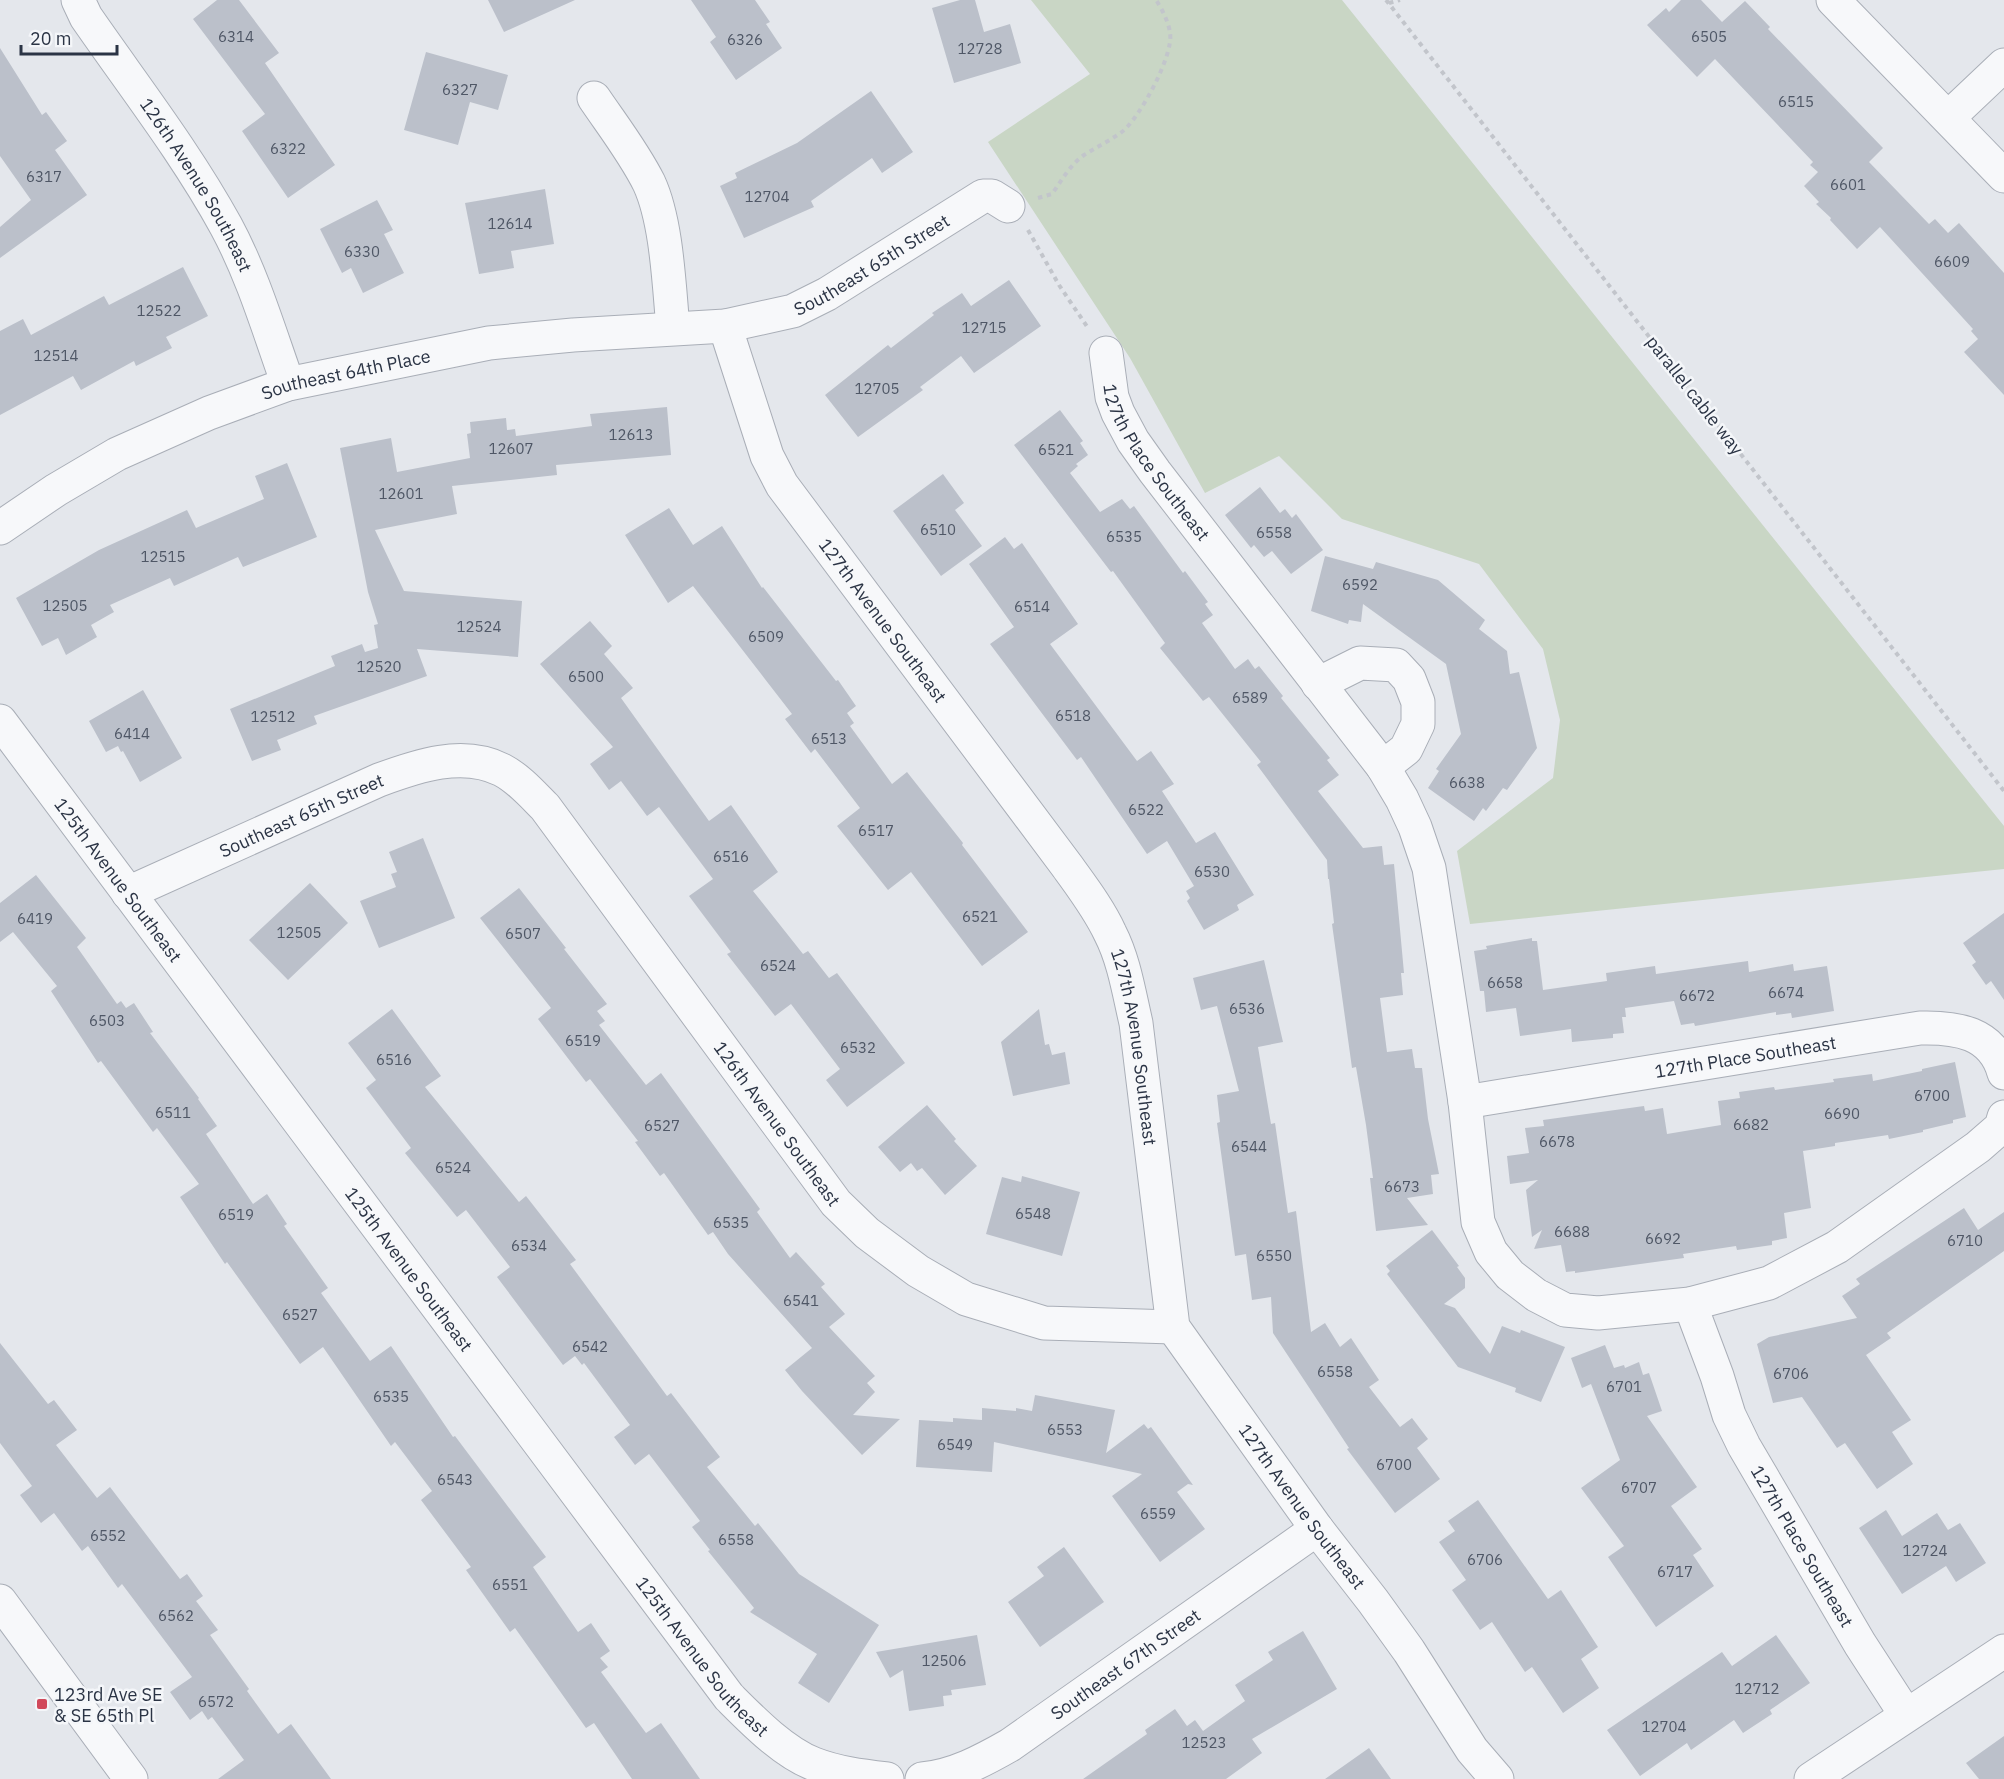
<svg xmlns="http://www.w3.org/2000/svg" width="2004" height="1779" font-family="'IBM Plex Sans',sans-serif">
<style>
.green{fill:#c9d6c5}
.building{fill:#bbc0ca}
.lines{fill:none;stroke-linecap:round;stroke-linejoin:round}
.minor-casing{stroke:#a9aeb7;stroke-width:35}
.path{stroke:#c2c5cb;stroke-width:4;stroke-dasharray:4.5 4.5;stroke-linecap:butt}
.minor{stroke:#f7f8fa;stroke-width:33}
.poi-dot{fill:#d1495b;stroke:#f4f6f9;stroke-width:2}
.labels{text-anchor:middle;dominant-baseline:central;stroke-width:5;stroke-linejoin:round;paint-order:stroke}
.number-label{font-size:15px;fill:#4f5766}
.street-label{font-size:18px;fill:#2b3445;stroke:#f4f6f9}
.poi-label{font-size:18px;fill:#2b3445;stroke:#f4f6f9;text-anchor:start}
</style>
<rect width="100%" height="100%" fill="#e4e7ec"/>
<!-- green -->
<path class="green" d="M1031 0H1342L2004 826V869L1470 924 1457 851 1553 778 1560 720 1543 649 1479 564 1342 519 1279 456 1205 493 1130 358 988 142 1090 74Z"/>
<!-- building -->
<path class="building" d="M217 0H239L279 53 265 63 335 165 288 198 242 131 265 114 193 19Z
M488 0H575L504 32Z
M691 0H755L770 22 766 24 782 48 736 80 710 42 716 37Z
M960 0H975L984 32 1010 24 1021 63 954 83 932 8Z
M1681 0H1701L1722 22 1745 1 1770 27 1768 29 1883 148 1869 162 1929 224 1935 219 1948 233 1959 223 2004 273V395L1964 352 1978 339 1971 331 1973 329 1880 227 1857 249 1830 220 1831 218 1816 204 1819 202 1804 186 1818 172 1810 165 1813 162 1715 59 1697 77 1647 25 1666 8 1669 12Z
M0 48 42 115 46 112 67 141 55 150 87 195 0 258V227L31 200 0 156Z
M426 52 508 75 498 110 470 102 458 145 404 130Z
M871 91 913 152 882 173 872 158 811 201 814 207 744 238 720 186 737 178 735 173 797 143Z
M545 189 554 244 511 251 514 268 479 274 465 203Z
M377 200 393 230 384 234 404 273 363 293 351 268 342 273 320 229Z
M183 267 208 316 166 337 172 348 136 366 134 361 81 390 73 376 0 415V331L23 319 31 335 104 296 109 305Z
M1009 280 1041 326 974 373 961 356 920 387 923 390 858 437 825 395 888 345 891 348 934 315 932 313 962 293 971 306Z
M667 407 671 455 556 465 557 475 452 486 457 514 375 530 404 591 522 601 518 657 417 649 427 676 314 716 317 724 277 740 281 750 252 761 230 709 335 666 331 656 362 644 365 652 378 648 374 625 378 624 368 592 340 448 391 438 397 472 470 458 467 434 471 433 470 422 506 418 507 430 515 429 516 436 592 426 590 414Z
M1060 410 1083 441 1080 443 1088 455 1076 464 1078 466 1070 473 1100 512 1122 499 1130 509 1134 506 1183 573 1185 571 1208 602 1205 604 1213 615 1202 623 1235 669 1248 659 1255 669 1259 666 1283 696 1281 698 1330 758 1327 760 1339 775 1318 791 1363 848 1382 846 1384 865 1394 864 1404 973H1401L1403 995 1380 998 1387 1052 1412 1049 1415 1068H1422L1428 1119 1439 1174 1431 1175 1433 1194 1407 1198 1428 1225 1376 1231 1370 1178H1373L1366 1125 1356 1067 1352 1068 1332 924 1334 923 1329 879H1328L1327 860 1257 765 1261 762 1209 697 1203 701 1160 648 1165 643 1113 571 1111 572 1014 445Z
M287 463 317 537 243 567 238 557 174 586 170 578 110 605 114 612 91 625 97 637 66 655 58 638 42 646 16 598 99 550 187 510 196 528 264 499 255 476Z
M943 474 964 503 955 510 982 546 941 576 893 511Z
M1260 487 1280 513 1285 509 1292 518 1296 514 1323 550 1291 574 1272 551 1264 557 1254 545 1251 548 1225 515Z
M669 508 693 545 722 526 762 588 763 587 836 681 838 680 856 706 847 713 854 723 850 726 892 784 907 772 963 843 962 845 1028 932 982 966 911 872 888 890 837 826 860 808 815 749 811 753 785 719 792 714 693 586 668 603 625 535Z
M1005 537 1014 549 1022 543 1078 624 1050 644 1137 761 1151 751 1174 784 1162 791 1196 843 1215 832 1254 895 1237 905 1239 910 1204 930 1187 901 1190 898 1186 891 1194 886 1167 841 1147 854 1081 757 1077 760 990 644 1014 627 969 564Z
M1325 556 1373 569 1376 562 1438 580 1485 620 1479 629 1507 651 1510 674 1519 672 1537 748 1507 790 1503 788 1486 811 1483 808 1474 821 1428 788 1439 771 1436 769 1461 734 1446 664 1363 604 1361 622 1349 620 1348 624 1311 611Z
M590 621 612 646 604 654 633 688 621 698 709 821 731 805 778 872 753 891 803 954 808 951 829 978 837 973 905 1063 847 1107 826 1080 840 1069 791 1004 775 1016 727 954 731 952 689 896 713 879 659 807 647 816 621 781 609 790 590 764 613 747 540 664Z
M143 690 182 758 140 782 123 751 121 752 118 746 106 752 89 721Z
M423 838 455 918 379 948 360 901 396 887 391 874 397 872 389 852Z
M36 875 86 938 77 947 117 1004 121 1001 126 1008 134 1003 153 1032 150 1033 199 1098 198 1099 217 1126 206 1134 253 1204 267 1194 287 1224 284 1226 328 1288 321 1293 370 1361 391 1346 453 1437 455 1436 546 1557 533 1567 578 1632 591 1623 610 1651 600 1658 608 1667 601 1672 646 1733 661 1723 700 1779H632L594 1723 586 1728 515 1628 510 1632 466 1570 471 1567 421 1500 432 1491 395 1442 391 1446 323 1347 300 1364 227 1262 225 1264 180 1197 199 1184 157 1128 153 1132 101 1061 98 1063 51 991 57 986 13 932 0 942V903Z
M310 883 348 923 288 980 249 940Z
M519 888 566 948 564 949 607 1004 597 1011 605 1021 599 1025 646 1085 661 1073 760 1209 757 1212 790 1258 796 1252 825 1284 821 1287 845 1314 829 1327 875 1376 867 1383 875 1392 853 1415 900 1419 862 1455 802 1391 785 1370 812 1348 728 1254 713 1232 708 1235 664 1173 660 1176 635 1142 638 1141 590 1079 586 1082 538 1019 551 1008 480 918Z
M2004 913V1000L1991 981 1986 985 1972 965 1976 962 1963 943Z
M1532 938V941H1537L1543 990 1607 981 1606 973 1655 966 1656 974 1748 961 1749 972 1793 964 1794 971 1827 966 1834 1011 1792 1018 1791 1013 1776 1015V1012L1695 1026 1694 1023 1681 1025 1674 1001 1625 1008 1626 1017H1622L1624 1033 1613 1034V1038L1572 1042 1571 1029 1520 1036 1516 1008 1486 1012 1484 991H1480L1474 951 1487 949 1486 946Z
M1264 960 1283 1042 1258 1047 1271 1124 1275 1123 1288 1213 1296 1211 1311 1332 1325 1323 1340 1347 1351 1338 1379 1380 1369 1387 1400 1427 1412 1418 1428 1439 1417 1448 1440 1479 1395 1513 1347 1449 1349 1448 1273 1333 1271 1297 1252 1300 1246 1254 1235 1256 1217 1123 1220 1122 1217 1095 1239 1091 1217 1006 1201 1010 1193 978Z
M392 1009 441 1076 425 1087 519 1202 526 1196 576 1260 570 1264 667 1396 671 1393 720 1457 707 1467 755 1526 758 1523 799 1574 879 1625 829 1703 798 1683 817 1654 750 1612 754 1608 708 1551 710 1550 692 1527 700 1521 649 1454 635 1465 614 1437 630 1425 584 1363 582 1365 575 1356 563 1365 497 1277 510 1267 466 1210 457 1217 405 1153 411 1148 366 1088 376 1080 348 1043Z
M1039 1009 1045 1045 1049 1044 1052 1055 1065 1052 1070 1084 1013 1096 1001 1042Z
M1955 1062 1966 1117 1953 1120V1123L1923 1130V1132L1889 1139 1888 1135 1835 1143V1146L1803 1151 1811 1208 1784 1213 1787 1238 1772 1241V1245L1737 1250 1736 1246 1683 1254 1684 1258 1575 1273V1271L1566 1272 1561 1245 1534 1249 1542 1230 1532 1237 1526 1190 1538 1180 1510 1184 1507 1156 1529 1153 1525 1128 1544 1126 1543 1120 1644 1106 1645 1111 1663 1108 1667 1134 1721 1125 1718 1101 1740 1098 1739 1092 1774 1087 1775 1090 1834 1082 1833 1079 1872 1074 1873 1081 1922 1071V1069Z
M927 1105 956 1139 954 1141 977 1166 945 1195 922 1168 917 1171 911 1163 900 1172 878 1147Z
M1022 1176 1080 1192 1062 1256 986 1234 1002 1177 1021 1182Z
M1964 1208 1978 1230 2004 1212V1251L1887 1333 1891 1338 1866 1355 1911 1420 1892 1432 1913 1464 1877 1489 1845 1443 1837 1448 1802 1397 1773 1403 1757 1344 1769 1337 1857 1318 1842 1296 1860 1284 1856 1279Z
M1432 1230 1459 1266 1457 1267 1465 1278V1288L1444 1304 1455 1308 1490 1354 1502 1326 1520 1333 1521 1330 1565 1347 1541 1402 1515 1392 1516 1388 1458 1367 1387 1274 1390 1271 1386 1266Z
M0 1343 48 1404 54 1400 77 1430 56 1445 97 1498 110 1487 180 1579 187 1574 203 1596 196 1601 218 1630 210 1635 249 1689 247 1691 278 1734 291 1724 331 1779H218L244 1760 212 1717 208 1720 202 1711 190 1720 170 1692 192 1677 122 1584 118 1588 88 1546 82 1551 54 1513 41 1523 20 1495 32 1486 0 1443Z
M1605 1345 1614 1368 1624 1365 1625 1368 1639 1362 1643 1375 1649 1373 1662 1411 1647 1416 1697 1487 1671 1506 1702 1549 1693 1555 1714 1586 1656 1627 1608 1557 1624 1546 1581 1488 1620 1460 1591 1384 1582 1388 1571 1358Z
M1035 1395 1115 1410 1106 1453 1144 1424 1148 1429 1151 1427 1193 1485 1188 1484 1177 1492 1205 1529 1160 1562 1112 1496 1142 1474 994 1442 992 1472 916 1467 919 1420 953 1422V1418L982 1420V1408L1016 1411V1408L1032 1411Z
M1478 1500 1548 1599 1561 1590 1598 1647 1581 1659 1599 1688 1563 1713 1532 1667 1525 1672 1492 1622 1480 1630 1452 1590 1466 1580 1439 1542 1455 1531 1448 1521Z
M1886 1510 1902 1536 1937 1513 1948 1530 1960 1523 1986 1563 1956 1582 1946 1566 1902 1594 1859 1528Z
M1064 1547 1104 1602 1040 1647 1008 1602 1044 1576 1037 1567Z
M1303 1631 1337 1689 1252 1739 1262 1753 1226 1779H1083L1147 1734 1145 1730 1175 1709 1187 1726 1195 1720 1203 1731 1245 1701 1235 1685 1273 1660 1268 1652Z
M977 1635 986 1685 951 1690 952 1695 943 1696 944 1706 909 1711 903 1670 890 1678 876 1652Z
M1776 1635 1810 1683 1770 1710 1772 1714 1743 1733 1734 1720 1691 1750 1687 1743 1640 1776 1607 1730 1722 1652 1732 1666Z
M2004 1736V1779H1979L1966 1763Z
M1369 1748 1391 1779H1325Z"/>
<g class="lines">
<defs>
<g id="minor">
<path id="s1" d="M78 0 86 17C133 85 186 153 226 226 253 276 269 331 288 384"/>
<path d="M1833 0 2004 176"/>
<path d="M594 98C613 126 634 153 649 183 667 222 669 286 673 328"/>
<path d="M1949 117 2004 65"/>
<path id="s2" d="M725 326 767 456 782 485 1067 866C1082 887 1099 909 1110 933 1124 960 1129 993 1136 1023L1173 1327 1317 1529 1373 1601 1409 1651 1472 1750 1497 1779"/>
<path id="s3" d="M1106 353 1112 397 1118 413 1133 441 1155 472 1383 767 1402 799 1415 827 1429 868 1465 1102 1478 1222 1491 1252 1510 1275 1536 1295 1565 1310 1598 1313 1690 1304 1769 1283 1837 1247 1978 1147 2001 1127 2004 1117"/>
<path id="s4" d="M0 528 56 490 117 454 209 413 288 384 489 343 573 335 725 326 793 311 827 294 983 196H992L1008 206"/>
<path d="M1318 684 1360 663 1396 665 1409 679 1418 702V724L1406 749 1383 767"/>
<path id="s5" d="M0 721 729 1697C752 1720 783 1752 814 1764 837 1773 862 1776 887 1779"/>
<path id="s6" d="M128 893 379 780C417 766 463 750 502 770 519 779 532 794 545 807L836 1203 867 1233 918 1271 966 1299 1044 1323 1173 1327"/>
<path id="s7" d="M1465 1102 1920 1028C1956 1027 1993 1032 2004 1073"/>
<path id="s8" d="M1690 1304 1717 1376 1729 1415 1744 1446 1860 1644 1906 1715"/>
<path d="M0 1601 131 1779"/>
<path id="s9" d="M922 1779C954 1776 982 1761 1010 1745L1317 1529"/>
<path d="M1811 1779 2004 1651"/>
</g>
</defs>
<!-- minor casing -->
<use href="#minor" class="minor-casing"/>
<!-- path -->
<path class="path" d="M1386 0 2004 791
M1389 3 1400 0
M1038 198 1052 194C1062 180 1070 165 1084 155 1097 147 1111 140 1123 131 1140 117 1174 55 1170 33 1169 23 1162 9 1156 0
M1028 230 1059 285 1088 328"/>
<!-- minor -->
<use href="#minor" class="minor"/>
</g>
<!-- markers -->
<rect class="poi-dot" x="36" y="1698" width="12" height="12" rx="3"/>
<g class="labels">
<!-- number labels -->
<g class="number-label">
<text x="236" y="36">6314</text>
<text x="1709" y="36">6505</text>
<text x="745" y="39">6326</text>
<text x="980" y="48">12728</text>
<text x="460" y="89">6327</text>
<text x="1796" y="101">6515</text>
<text x="288" y="148">6322</text>
<text x="44" y="176">6317</text>
<text x="1848" y="184">6601</text>
<text x="767" y="196">12704</text>
<text x="510" y="223">12614</text>
<text x="362" y="251">6330</text>
<text x="1952" y="261">6609</text>
<text x="159" y="310">12522</text>
<text x="984" y="327">12715</text>
<text x="56" y="355">12514</text>
<text x="877" y="388">12705</text>
<text x="631" y="434">12613</text>
<text x="511" y="448">12607</text>
<text x="1056" y="449">6521</text>
<text x="401" y="493">12601</text>
<text x="938" y="529">6510</text>
<text x="1274" y="532">6558</text>
<text x="1124" y="536">6535</text>
<text x="163" y="556">12515</text>
<text x="1360" y="584">6592</text>
<text x="65" y="605">12505</text>
<text x="1032" y="606">6514</text>
<text x="479" y="626">12524</text>
<text x="766" y="636">6509</text>
<text x="379" y="666">12520</text>
<text x="586" y="676">6500</text>
<text x="1250" y="697">6589</text>
<text x="1073" y="715">6518</text>
<text x="273" y="716">12512</text>
<text x="132" y="733">6414</text>
<text x="829" y="738">6513</text>
<text x="1467" y="782">6638</text>
<text x="1146" y="809">6522</text>
<text x="876" y="830">6517</text>
<text x="731" y="856">6516</text>
<text x="1212" y="871">6530</text>
<text x="980" y="916">6521</text>
<text x="35" y="918">6419</text>
<text x="299" y="932">12505</text>
<text x="523" y="933">6507</text>
<text x="778" y="965">6524</text>
<text x="1505" y="982">6658</text>
<text x="1786" y="992">6674</text>
<text x="1697" y="995">6672</text>
<text x="1247" y="1008">6536</text>
<text x="107" y="1020">6503</text>
<text x="583" y="1040">6519</text>
<text x="858" y="1047">6532</text>
<text x="394" y="1059">6516</text>
<text x="1932" y="1095">6700</text>
<text x="173" y="1112">6511</text>
<text x="1842" y="1113">6690</text>
<text x="1751" y="1124">6682</text>
<text x="662" y="1125">6527</text>
<text x="1557" y="1141">6678</text>
<text x="1249" y="1146">6544</text>
<text x="453" y="1167">6524</text>
<text x="1402" y="1186">6673</text>
<text x="1033" y="1213">6548</text>
<text x="236" y="1214">6519</text>
<text x="731" y="1222">6535</text>
<text x="1572" y="1231">6688</text>
<text x="1663" y="1238">6692</text>
<text x="1965" y="1240">6710</text>
<text x="529" y="1245">6534</text>
<text x="1274" y="1255">6550</text>
<text x="801" y="1300">6541</text>
<text x="300" y="1314">6527</text>
<text x="590" y="1346">6542</text>
<text x="1335" y="1371">6558</text>
<text x="1791" y="1373">6706</text>
<text x="1624" y="1386">6701</text>
<text x="391" y="1396">6535</text>
<text x="1065" y="1429">6553</text>
<text x="955" y="1444">6549</text>
<text x="1394" y="1464">6700</text>
<text x="455" y="1479">6543</text>
<text x="1639" y="1487">6707</text>
<text x="1158" y="1513">6559</text>
<text x="108" y="1535">6552</text>
<text x="736" y="1539">6558</text>
<text x="1925" y="1550">12724</text>
<text x="1485" y="1559">6706</text>
<text x="1675" y="1571">6717</text>
<text x="510" y="1584">6551</text>
<text x="176" y="1615">6562</text>
<text x="944" y="1660">12506</text>
<text x="1757" y="1688">12712</text>
<text x="216" y="1701">6572</text>
<text x="1664" y="1726">12704</text>
<text x="1204" y="1742">12523</text>
</g>
<!-- street labels -->
<g class="street-label">
<text stroke="none"><textPath href="#s1" startOffset="220">126th Avenue Southeast</textPath></text>
<text stroke="none"><textPath href="#s4" startOffset="926">Southeast 65th Street</textPath></text>
<text stroke="none"><textPath href="#s4" startOffset="382">Southeast 64th Place</textPath></text>
<text transform="translate(1695 395) rotate(52)">parallel cable way</text>
<text stroke="none"><textPath href="#s3" startOffset="123">127th Place Southeast</textPath></text>
<text stroke="none"><textPath href="#s2" startOffset="338">127th Avenue Southeast</textPath></text>
<text stroke="none"><textPath href="#s6" startOffset="190">Southeast 65th Street</textPath></text>
<text stroke="none"><textPath href="#s5" startOffset="198">125th Avenue Southeast</textPath></text>
<text stroke="none"><textPath href="#s2" startOffset="842">127th Avenue Southeast</textPath></text>
<text stroke="none"><textPath href="#s7" startOffset="284">127th Place Southeast</textPath></text>
<text stroke="none"><textPath href="#s6" startOffset="852">126th Avenue Southeast</textPath></text>
<text stroke="none"><textPath href="#s5" startOffset="684">125th Avenue Southeast</textPath></text>
<text stroke="none"><textPath href="#s2" startOffset="1346">127th Avenue Southeast</textPath></text>
<text stroke="none"><textPath href="#s8" startOffset="268">127th Place Southeast</textPath></text>
<text stroke="none"><textPath href="#s5" startOffset="1170">125th Avenue Southeast</textPath></text>
<text stroke="none"><textPath href="#s9" startOffset="236">Southeast 67th Street</textPath></text>
</g>
<!-- poi labels -->
<g class="poi-label">
<text x="54" y="1694">123rd Ave SE<tspan x="54" dy="21">&amp; SE 65th Pl</tspan></text>
</g>
</g>
<!-- scale -->
<path d="M21 45v9h96v-9" fill="none" stroke="#2b3445" stroke-width="3"/>
<text x="30" y="45" font-size="18" fill="#2b3445" stroke="#f4f6f9" stroke-width="4.5" paint-order="stroke">20 m</text>
</svg>
